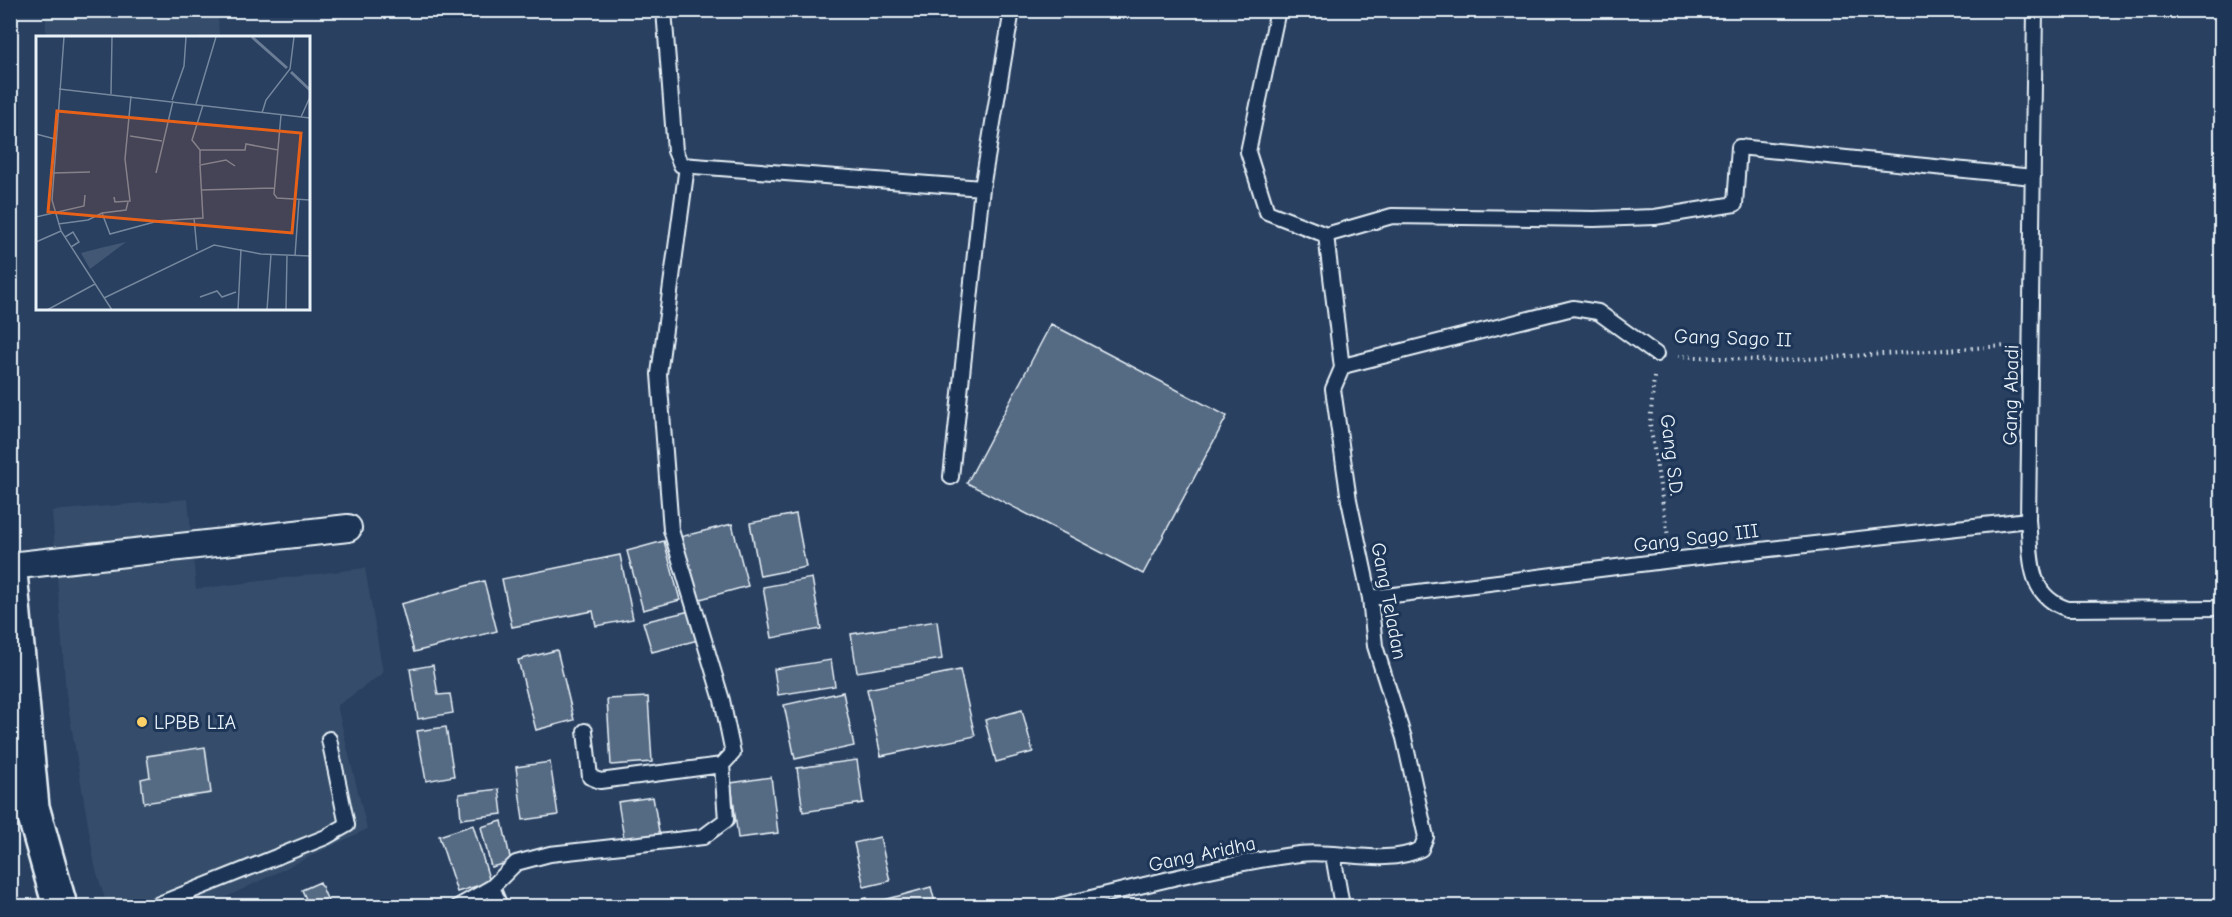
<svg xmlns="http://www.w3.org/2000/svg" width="2232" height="917" font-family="'Comic Neue',sans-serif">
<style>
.built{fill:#364d6b}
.building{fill:#556a83;stroke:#e8f1f8;stroke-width:1.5}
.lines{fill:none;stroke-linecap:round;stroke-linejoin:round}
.service-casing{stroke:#e8f1f8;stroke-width:18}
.minor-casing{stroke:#e8f1f8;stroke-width:30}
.primary-casing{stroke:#e8f1f8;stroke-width:38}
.path{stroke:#e8f1f8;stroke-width:4;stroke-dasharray:1.5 4.5;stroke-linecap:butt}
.service{stroke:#1d3557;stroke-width:14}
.minor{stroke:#1d3557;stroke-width:26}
.primary{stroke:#1d3557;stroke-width:33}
.poi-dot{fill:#ffd166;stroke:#1d3557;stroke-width:2}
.labels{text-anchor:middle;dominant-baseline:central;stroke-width:6;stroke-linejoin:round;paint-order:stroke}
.street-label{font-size:20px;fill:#e8f1f8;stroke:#1d3557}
.poi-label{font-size:20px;fill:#e8f1f8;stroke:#1d3557;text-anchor:start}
.inset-river{fill:none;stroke:#6b7c95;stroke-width:3}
.inset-road{fill:none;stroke:#75879d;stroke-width:1.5}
.view{fill:#e86118;fill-opacity:0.15;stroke:#e86118;stroke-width:3}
.inset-edge{fill:none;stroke:#e8f1f8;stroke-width:3}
</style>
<rect width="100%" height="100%" fill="#294061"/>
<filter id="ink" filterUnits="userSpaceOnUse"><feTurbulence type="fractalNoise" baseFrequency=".0167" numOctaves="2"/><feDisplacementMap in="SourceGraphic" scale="12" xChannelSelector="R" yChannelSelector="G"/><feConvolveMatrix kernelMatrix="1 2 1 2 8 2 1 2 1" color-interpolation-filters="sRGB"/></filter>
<g filter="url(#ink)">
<!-- built -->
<path class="built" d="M46 11H139V17L218 16 219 37H46Z
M188 499 196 589 365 568 383 673 337 706 367 829 208 906H107L95 866 66 694 52 511Z"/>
<!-- building -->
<path class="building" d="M1051 324 1227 416 1143 574 967 483Z
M796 514 806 567 760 576 750 523Z
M732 524 748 586 693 601 676 538Z
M664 541 680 600 643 610 627 551Z
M620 555 633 619 596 626 593 611 512 627 502 579Z
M812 578 821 629 772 638 763 587Z
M484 581 497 631 414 652 401 604Z
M690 611 698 640 652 652 643 622Z
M937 621 942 659 857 672 851 634Z
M557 650 574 720 536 730 518 660Z
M831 660 835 686 778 695 774 669Z
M433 665 438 695 450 694 453 713 418 719 410 669Z
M960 670 975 736 881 756 867 689Z
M843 692 854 746 795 759 784 705Z
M648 697 652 762 611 765 607 699Z
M1022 710 1033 752 996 762 985 720Z
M446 727 454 776 426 781 417 731Z
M205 747 211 793 144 803 141 779 150 777 147 756Z
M857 760 863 803 803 812 797 768Z
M550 762 558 815 523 820 516 767Z
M771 777 778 833 738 838 731 783Z
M499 789 502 814 461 819 459 794Z
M653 797 660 837 625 844 618 802Z
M502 821 511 862 491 867 481 827Z
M473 825 490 882 457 892 439 836Z
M880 837 890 881 864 887 854 843Z
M320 882 330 906H309L302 890Z
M931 887 936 906H886L884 900Z
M867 898 869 906H844L843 904Z"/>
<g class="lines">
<defs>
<path id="service" d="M664 10 675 151 681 165 982 188
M1278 10 1248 152 1267 212 1326 235 1342 368
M2035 10 2028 520C2032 557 2026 596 2068 609L2222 608
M1326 235 1392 216 1594 219 1655 217 1735 204 1739 147 2033 177
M951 477 982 188 1012 10
M1370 598 1672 560 2028 520
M585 731 590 777 600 781 722 765 733 753 722 700 671 530 659 374 687 166
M1333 855 1342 906
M492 887 516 863 550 854 703 837 726 820 722 765
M154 906 326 837 347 825 329 739
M459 906 492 887 500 906
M1058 906C1137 887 1218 865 1299 854 1338 849 1384 867 1421 849L1426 837 1404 738 1375 646 1370 598 1349 500 1333 389 1342 368 1347 365 1573 308 1598 312 1656 354"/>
<path id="minor" d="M10 566 348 528"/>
<path id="primary" d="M10 573 32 807 60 906"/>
</defs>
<!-- service casing -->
<use href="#service" class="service-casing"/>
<!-- minor casing -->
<use href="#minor" class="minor-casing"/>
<!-- primary casing -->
<use href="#primary" class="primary-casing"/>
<!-- path -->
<path class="path" d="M1678 356 1776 361 2006 346
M1654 377 1650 424 1668 536"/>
<!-- service -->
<use href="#service" class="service"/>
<!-- minor -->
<use href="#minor" class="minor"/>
<!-- primary -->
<use href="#primary" class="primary"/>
</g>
</g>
<!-- markers -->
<circle class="poi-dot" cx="142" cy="722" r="6"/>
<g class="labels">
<!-- street labels -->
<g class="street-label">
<text transform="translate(1733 338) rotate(2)">Gang Sago II</text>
<text transform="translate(2011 395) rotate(-89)">Gang Abadi</text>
<text transform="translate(1672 455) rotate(83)">Gang S.D.</text>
<text transform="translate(1696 538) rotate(-7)">Gang Sago III</text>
<text transform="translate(1389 601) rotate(79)">Gang Teladan</text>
<text transform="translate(1202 854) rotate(-12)">Gang Aridha</text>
</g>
<!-- poi labels -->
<g class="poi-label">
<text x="154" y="722">LPBB LIA</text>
</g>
</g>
<!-- overview -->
<g transform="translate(36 36)">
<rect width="274" height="274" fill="#294061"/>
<path d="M90 206 54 233 45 217 64 212Z" fill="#415774"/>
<path class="inset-river" d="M216 1 251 32M255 36 274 54"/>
<path class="inset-road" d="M28 1 16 164 25 195 76 274M23 53 274 82M75 58 76 1M136 64 148 30 150 1M160 68 180 1M226 77 230 64 254 33 258 1M245 79 238 158 241 162 274 164M265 81 274 61M0 98 19 103M94 100 126 105M164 114H209L210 108 242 114M164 128V114L156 104 167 69M17 137 54 136M120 137 137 65M165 154 238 152M78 161 79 166 94 165 89 123 95 60M66 177 90 174 92 166M0 181 48 170 49 159M158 182 161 214M22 188 52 184 66 177 74 198 122 185 167 182 164 129 190 124 199 130M29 201 37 196 43 206 35 211M0 206 25 195M259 220 263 163M164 261 181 255 186 261 200 256M68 262 178 209 225 218 274 220M11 274 59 248M202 274 205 213M231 274 235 218M250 274 251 219"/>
<path class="view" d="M21 75 265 97 256 197 12 176Z"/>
<rect width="274" height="274" class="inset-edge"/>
</g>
<!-- margin -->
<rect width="2232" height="917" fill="none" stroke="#1d3557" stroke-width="36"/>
<rect x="18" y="18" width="2196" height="881" fill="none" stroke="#e8f1f8" stroke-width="2" filter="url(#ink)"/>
</svg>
